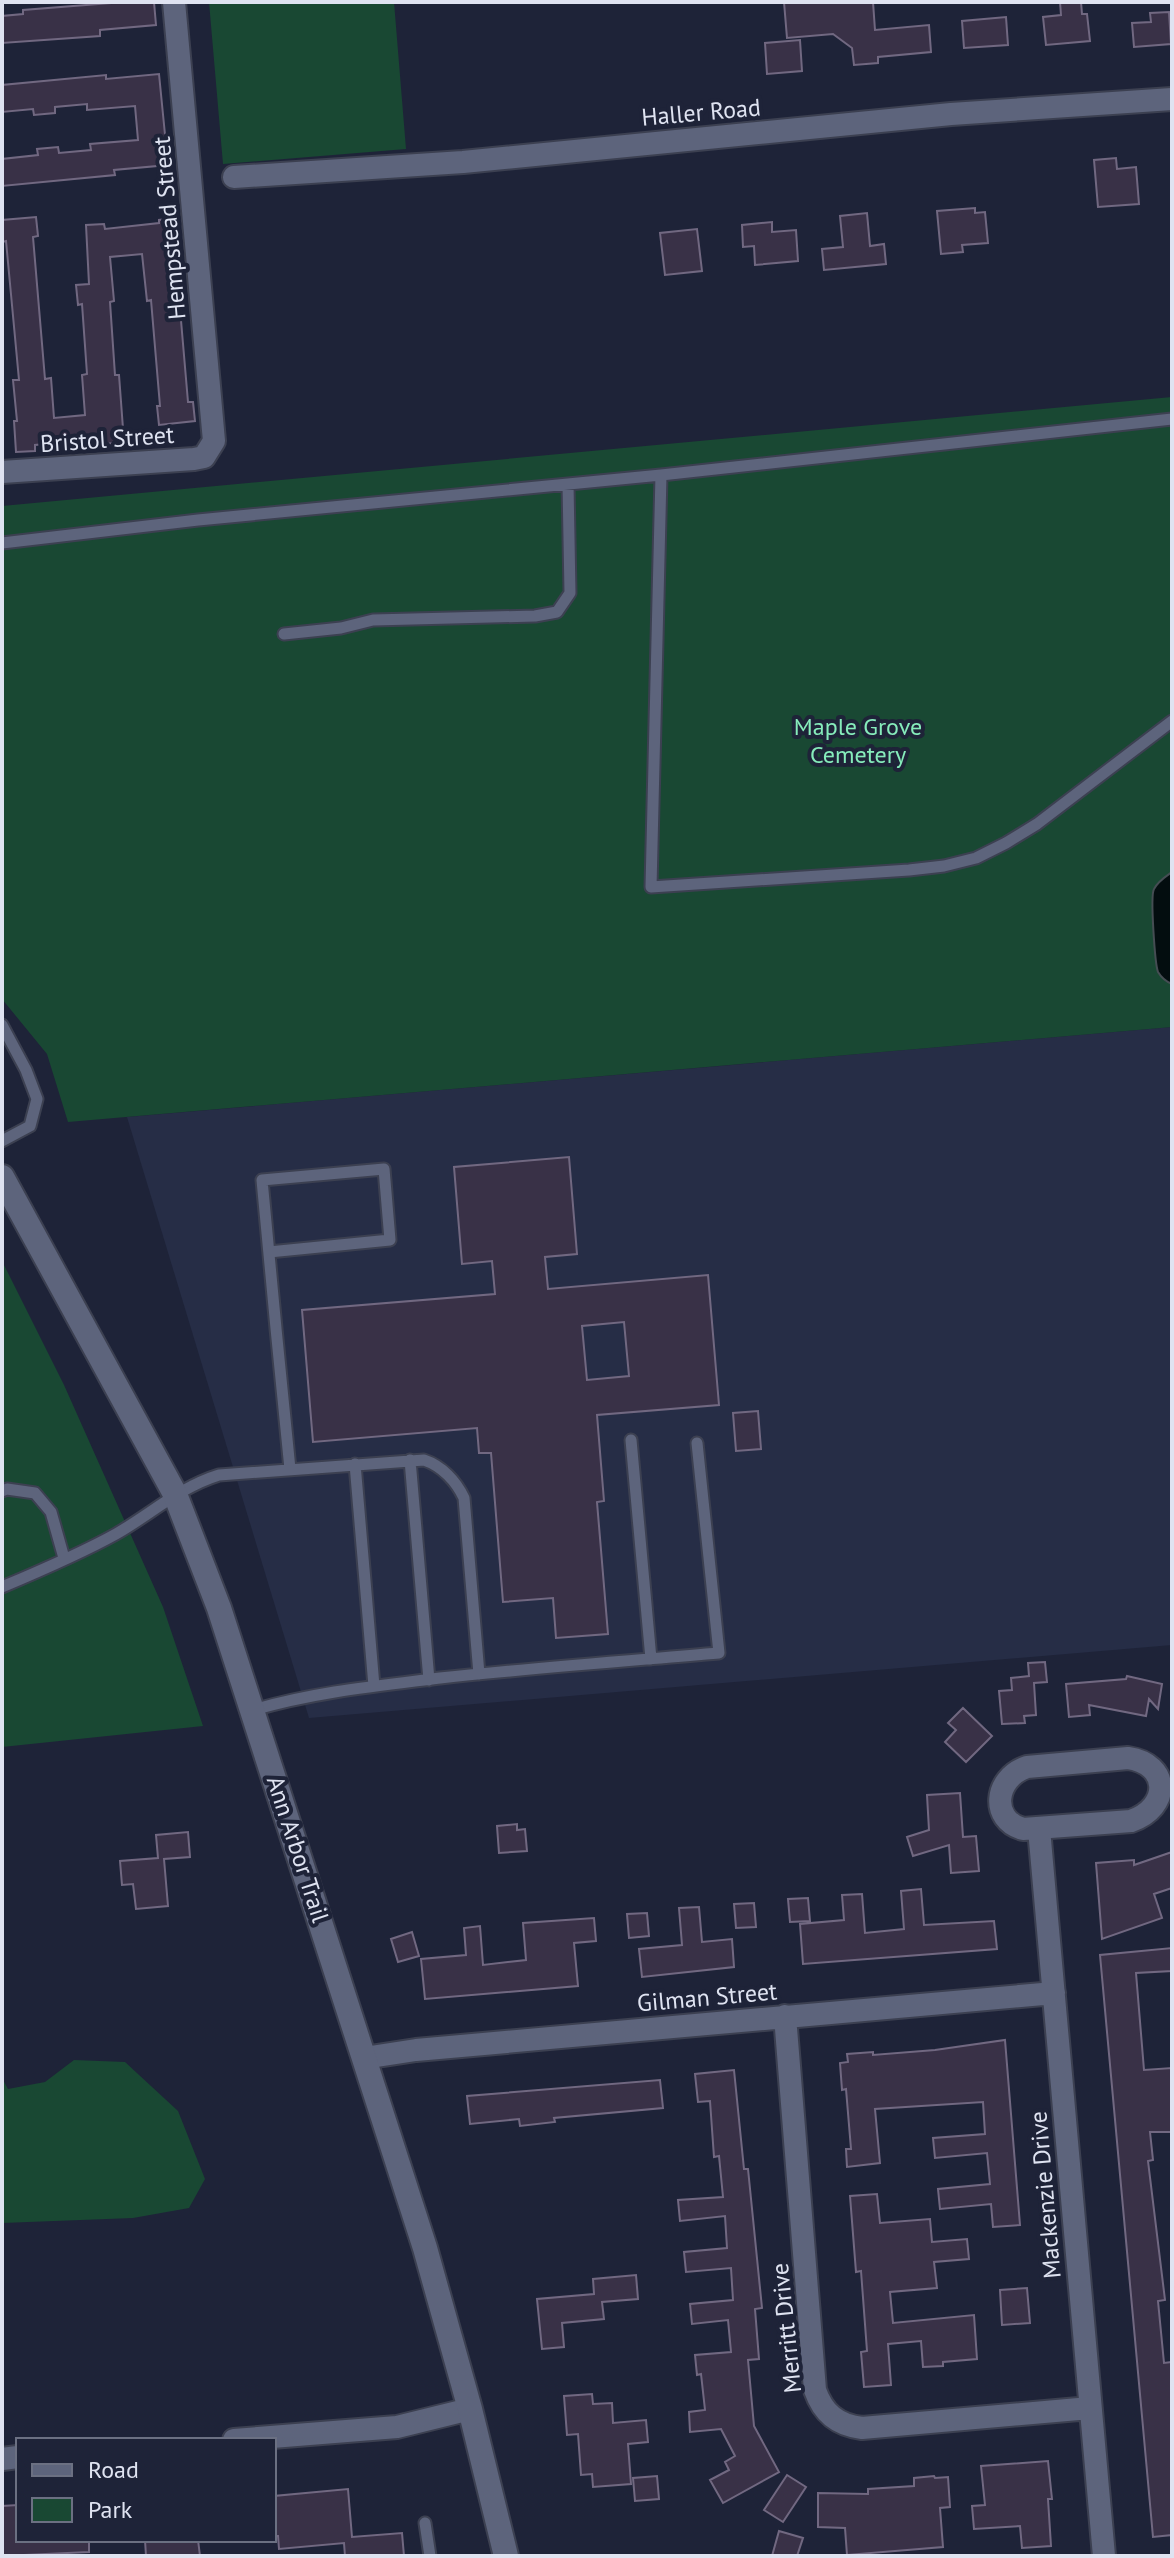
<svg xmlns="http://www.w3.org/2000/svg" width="1174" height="2558" font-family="'PT Sans',sans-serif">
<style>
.built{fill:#262d46}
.green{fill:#194833}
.water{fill:#030d0f;stroke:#454d53;stroke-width:2}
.building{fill:#393147;stroke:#716881;stroke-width:2;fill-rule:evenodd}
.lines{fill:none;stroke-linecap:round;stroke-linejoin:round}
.service-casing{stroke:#3c4051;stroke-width:15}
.minor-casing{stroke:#3c4051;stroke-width:26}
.tertiary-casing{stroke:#3c4051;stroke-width:28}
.service{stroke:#5d647c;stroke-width:11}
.minor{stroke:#5d647c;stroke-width:22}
.tertiary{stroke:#5d647c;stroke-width:24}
.labels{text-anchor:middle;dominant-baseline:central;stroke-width:8;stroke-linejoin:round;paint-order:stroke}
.street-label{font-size:24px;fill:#dfe3f1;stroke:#1e2338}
.park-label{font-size:24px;fill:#86ecbb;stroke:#1e2338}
</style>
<rect width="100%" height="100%" fill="#1e2338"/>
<!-- built -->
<path class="built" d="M1172 1027V1645L309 1718 127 1117Z"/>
<!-- green -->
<path class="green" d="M209 2H394L406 149 223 164Z
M1172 397V1027L68 1122 47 1054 2 999V506Z
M2 1261 64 1385 163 1607 203 1726 2 1747Z
M74 2060 125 2062 178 2111 205 2179 189 2208 133 2218 2 2223V2078L8 2089 45 2082Z"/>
<!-- water -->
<path class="water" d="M1172 872V984C1167 982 1161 977 1158 972 1155 964 1150 896 1154 889 1158 881 1165 877 1172 872Z"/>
<!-- building -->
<path class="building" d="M124 2H154L156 25 100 30V36L2 43V16L23 14V10Z
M784 2H873L875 30 929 25 931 52 878 57V63L854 65 852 48 833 34 787 38Z
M1060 2H1081L1082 14H1087L1090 41 1046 45 1043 17 1061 15Z
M1169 12 1171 44 1134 47 1132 23 1151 22 1150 13Z
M1006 17 1008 45 964 48 962 21Z
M800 40 802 71 767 74 765 43Z
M159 74 168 165 114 170 115 175 2 186V159L38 155 37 149 58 147 59 153 91 150 90 144 138 140 135 106 87 110V104L55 107V113L34 115 33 109 2 112V85L106 75V79Z
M1116 158 1117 169 1136 167 1139 204 1098 207 1094 160Z
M975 208V213L985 212 988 243 962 245 963 252 941 254 937 211Z
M867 213 870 246 884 244 886 264 824 270 822 249 843 247 840 216Z
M36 217 38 236 33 237 45 379 51 378 54 418 85 415 82 375 87 374 82 304 78 305 76 285 89 284 86 225 104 224 105 229 159 223V220L177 218 183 297H179L188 402H193L195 421 159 425 157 406H160L151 300 147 301 142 254 110 257 114 301 110 302 115 375H119L124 442 104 444 103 439 35 445V451L16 452 14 421H17L13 380H19L6 241 2 242V220Z
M772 222V232L796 230 798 261 755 265 754 246 743 247 742 225Z
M697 229 702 271 665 275 660 233Z
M569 1157 577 1254 545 1257 548 1289 708 1275 719 1405 597 1415 604 1501 597 1502 608 1634 556 1638 553 1598 503 1602 491 1453H479L477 1428 313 1442 302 1310 495 1294 492 1261 462 1264 454 1167ZM624 1322 629 1376 587 1380 582 1326Z
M758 1411 761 1449 736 1451 733 1413Z
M1045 1662 1047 1682 1034 1683 1036 1715 1024 1716 1025 1723 1002 1724 999 1691 1012 1690 1011 1678 1029 1676 1028 1663Z
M1127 1676 1162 1684 1158 1709 1149 1699 1146 1716 1089 1705 1090 1715 1069 1717 1066 1684 1126 1679Z
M963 1708 992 1736 966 1762 945 1742 956 1730 948 1723Z
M960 1793 963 1837 976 1836 979 1871 951 1873 949 1845 913 1856 907 1837 929 1830 927 1795Z
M517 1824V1830L525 1829 527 1851 499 1853 497 1826Z
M188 1832 190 1857 164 1859 168 1906 136 1909 133 1884 122 1885 120 1861 158 1858 156 1835Z
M1172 1852V1888L1154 1894 1162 1918 1102 1939 1096 1863 1134 1860V1865Z
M921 1889 924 1925 994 1921 997 1949 803 1964 800 1924 844 1920 842 1895 862 1894 865 1933 904 1929 901 1891Z
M808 1898 810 1921 790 1922 788 1899Z
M754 1903 756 1927 736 1928 734 1904Z
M699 1907 702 1942 732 1939 734 1967 642 1977 639 1949 682 1945 679 1908Z
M647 1913 649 1936 629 1938 627 1914Z
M594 1918 596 1941 574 1943 578 1986 425 1999 421 1959 466 1955 464 1928 480 1926 483 1965 526 1960 523 1923Z
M412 1932 419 1956 398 1962 391 1939Z
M1172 1948V1971L1136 1973 1144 2070 1172 2068V2132H1150L1153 2160 1148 2161 1165 2300 1158 2301 1164 2363 1172 2362V2535L1153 2537 1100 1955Z
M1005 2040 1020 2225 993 2227 991 2204 940 2209 938 2189 990 2184 987 2153 935 2158 933 2138 985 2134 983 2102 875 2109 880 2163 847 2167 846 2149H851L846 2089 842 2090 840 2063 848 2062 847 2054 873 2052V2055L935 2050Z
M734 2070 744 2169H748L762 2308 755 2309 759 2359 748 2360 754 2426 779 2472 723 2503 710 2480 729 2470 725 2462 735 2456 721 2429 690 2432 689 2412 705 2410 701 2374 697 2375 695 2355 731 2352 728 2320 692 2324 690 2304 733 2300 731 2268 686 2272 684 2252 727 2248 725 2216 680 2221 678 2200 723 2197 719 2156 714 2157 710 2101 698 2102 695 2074Z
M660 2080 663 2108 554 2118 555 2122 520 2126 519 2119 470 2124 467 2096Z
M877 2194 880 2223 930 2219 932 2242 967 2239 969 2259 934 2262 937 2288 890 2292 893 2323 974 2315 977 2359 943 2362V2366L923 2367 921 2341 888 2344 891 2385 864 2387 861 2352 867 2351 861 2271 856 2272 850 2196Z
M636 2275 638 2299 602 2302 604 2319 562 2323 564 2347 542 2349 537 2299 594 2294 593 2279Z
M1027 2288 1030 2323 1002 2325 1000 2290Z
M592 2394 593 2404 612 2403 613 2423 646 2420 648 2442 628 2444 631 2484 593 2487 592 2474 581 2475 578 2434 567 2435 564 2396Z
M1048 2461 1052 2499H1048L1051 2546 1022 2548 1020 2526 974 2529 972 2506 985 2505 981 2466Z
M787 2475 806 2487 783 2522 764 2510Z
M657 2476 659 2499 635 2501 633 2478Z
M934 2476 935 2478 948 2477 950 2507 940 2508 943 2547 847 2555 845 2528 818 2527V2493L868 2494V2489L914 2486V2478Z
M348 2489 352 2537 402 2533 404 2556H345L344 2543 279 2549 278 2536H274V2496Z
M18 2505V2540H89V2552L2 2556V2506Z
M779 2531 803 2538 797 2556H772Z
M145 2540H198L200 2556H146Z"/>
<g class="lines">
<defs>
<path id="service" d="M661 475 651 887 909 870 944 866 976 858 1006 843 1037 824 1172 721
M2 543 198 520 661 475 1172 419
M284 634 341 628 373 620 535 616 557 612 570 593 568 484
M2 1025 26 1070 37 1099 30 1126 2 1141
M269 1252 390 1240 384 1169 262 1180C271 1276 280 1373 290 1469
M631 1440 651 1659
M410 1460 429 1680
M355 1464 374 1686
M2 1491 7 1489 35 1493 51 1512 64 1558
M2 1587C40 1571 80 1554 116 1534 151 1514 180 1487 219 1475L424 1460C442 1466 456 1481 464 1498L479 1674
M253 1710C315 1692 376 1686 440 1678 533 1668 626 1661 719 1653L697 1443
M425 2523 430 2556"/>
<path id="minor" d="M234 177 463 162 951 114 1172 99
M2 472 194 459 204 457 214 441 174 2
M1128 1758C1170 1764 1171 1807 1131 1821L1023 1829C990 1820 994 1778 1027 1767Z
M1039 1829 1104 2556
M785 2016 815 2390C823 2413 837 2425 862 2428L1090 2408
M364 2058 416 2050 1054 1993
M234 2440 397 2427 470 2409
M2 2459 18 2457"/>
<path id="tertiary" d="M2 1177 175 1494 219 1608 425 2248 470 2409 506 2556"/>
</defs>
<!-- service casing -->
<use href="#service" class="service-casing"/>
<!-- minor casing -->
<use href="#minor" class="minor-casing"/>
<!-- tertiary casing -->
<use href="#tertiary" class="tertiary-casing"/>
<!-- service -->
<use href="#service" class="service"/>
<!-- minor -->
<use href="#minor" class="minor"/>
<!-- tertiary -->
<use href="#tertiary" class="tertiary"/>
</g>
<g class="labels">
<!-- street labels -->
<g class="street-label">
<text transform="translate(701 112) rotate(-5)">Haller Road</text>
<text transform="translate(169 228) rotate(-95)">Hempstead Street</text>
<text transform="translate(107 439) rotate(-4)">Bristol Street</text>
<text transform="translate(298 1849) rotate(72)">Ann Arbor Trail</text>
<text transform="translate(707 1997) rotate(-5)">Gilman Street</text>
<text transform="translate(1045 2195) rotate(-95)">Mackenzie Drive</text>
<text transform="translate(786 2328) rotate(-96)">Merritt Drive</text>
</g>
<!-- park labels -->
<g class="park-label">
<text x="858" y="726">Maple Grove<tspan x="858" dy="28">Cemetery</tspan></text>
</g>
</g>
<!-- border -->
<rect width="1174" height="2558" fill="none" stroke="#dfe3f1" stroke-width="8"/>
<!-- legend -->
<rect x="16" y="2438" width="260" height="104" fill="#1e2338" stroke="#6b7082" stroke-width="2"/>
<rect x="32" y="2464" width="40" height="12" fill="#5d647c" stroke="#6b7082" stroke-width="2"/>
<text x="88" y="2478" font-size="24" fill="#dfe3f1">Road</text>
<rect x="32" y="2498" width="40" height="24" fill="#194833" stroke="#6b7082" stroke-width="2"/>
<text x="88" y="2518" font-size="24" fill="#dfe3f1">Park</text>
</svg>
